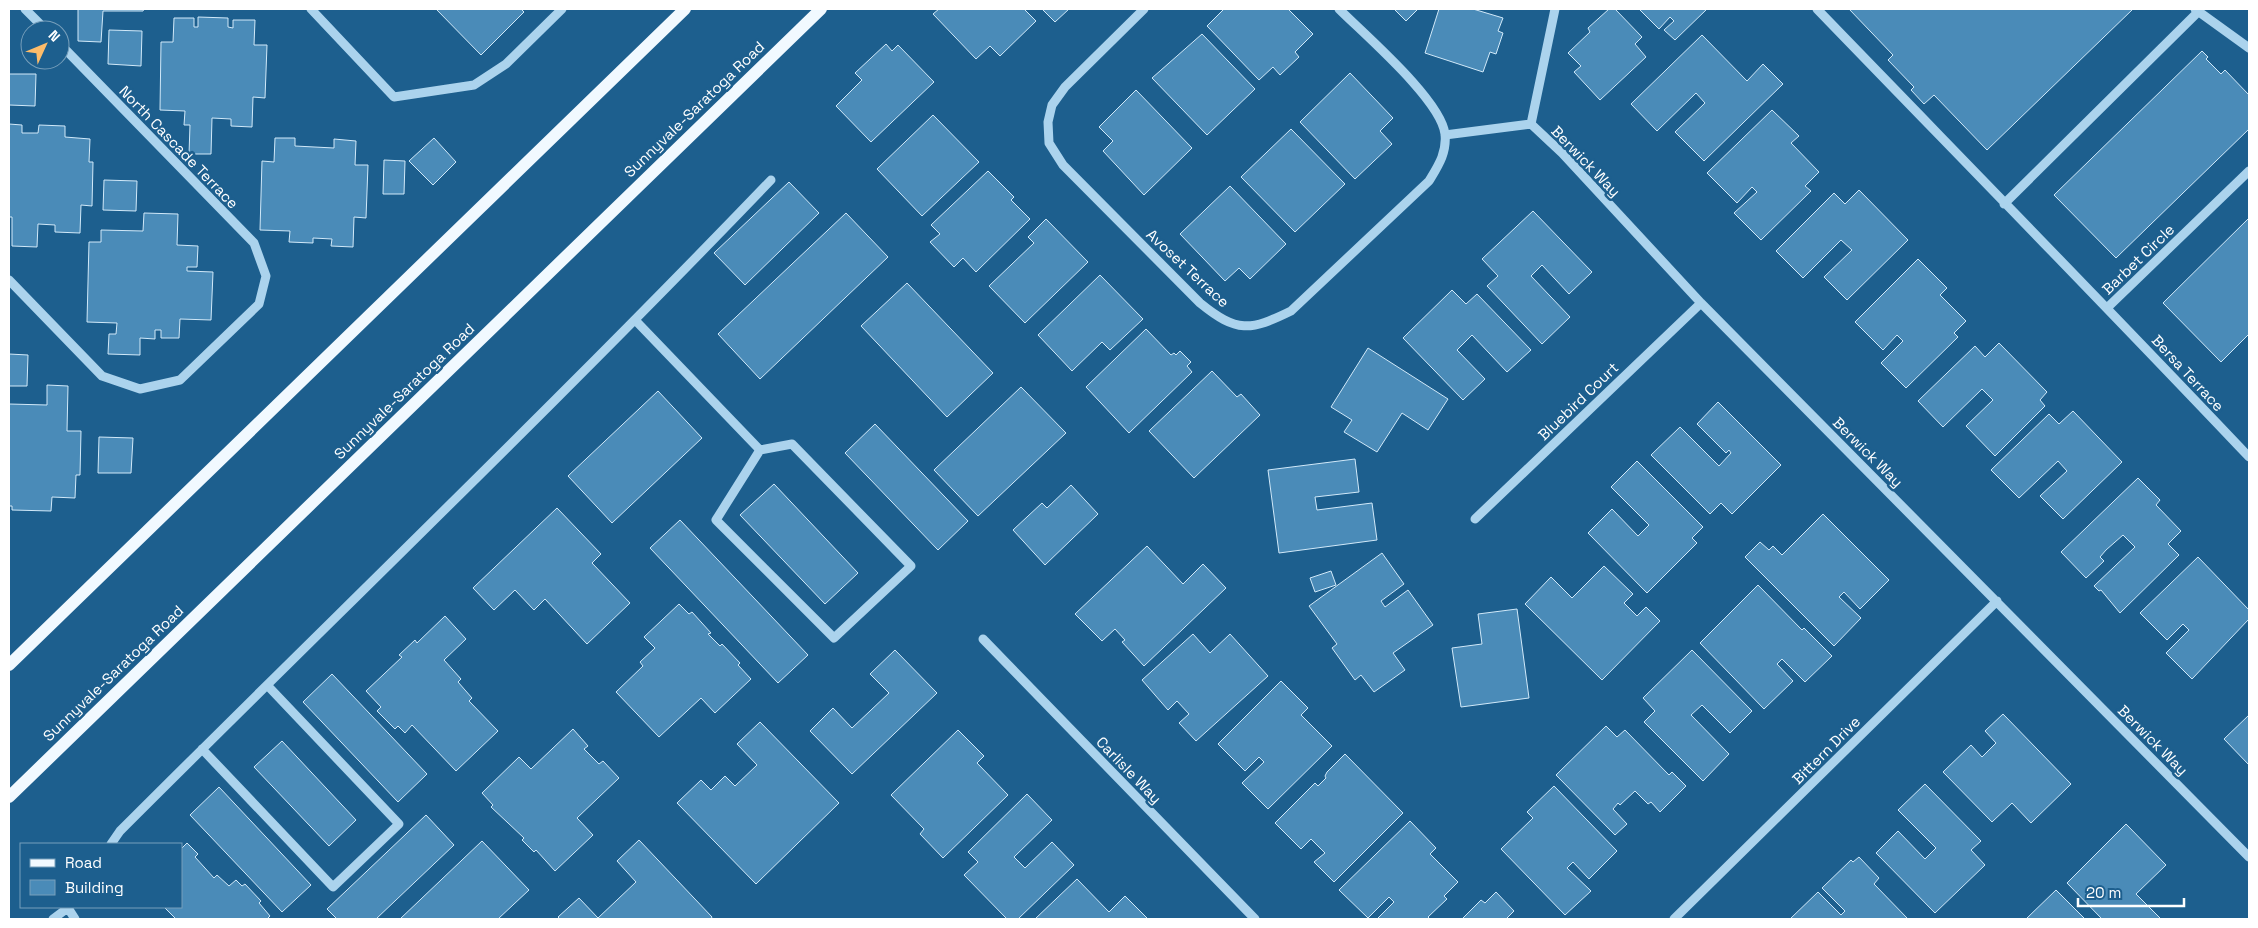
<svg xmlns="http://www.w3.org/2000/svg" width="2258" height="928" font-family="'Space Grotesk',sans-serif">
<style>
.building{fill:#4a8bb8;stroke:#d1e9f9}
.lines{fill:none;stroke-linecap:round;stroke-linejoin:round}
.minor{stroke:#abd3ed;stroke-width:9}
.major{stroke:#f1f9ff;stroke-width:12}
.labels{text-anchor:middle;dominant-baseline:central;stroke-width:5;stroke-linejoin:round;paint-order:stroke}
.street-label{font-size:15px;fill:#fff;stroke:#1d5f8e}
</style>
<rect width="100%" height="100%" fill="#1d5f8e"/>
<!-- building -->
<path class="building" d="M78 9H144L143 11H103L101 42 78 41Z
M436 9H521L524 12 481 55Z
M939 9H1024L1036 21 1000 56 990 46 976 59 933 14Z
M1042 9H1069L1055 22Z
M1224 9H1288L1313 34 1295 52 1299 57 1280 75 1273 67 1259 80 1207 26Z
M1394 9H1418L1406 21Z
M1439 9H1473L1503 18 1498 31 1503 33 1496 54 1490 52 1483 72 1425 53Z
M1609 9H1615L1642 37 1635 44 1646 57 1600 100 1574 72 1581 66 1568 53 1590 32 1588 28Z
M1639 9H1707L1675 40 1664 30 1674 21 1670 17 1659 29Z
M1849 9H2133L1987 150 1934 95 1924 104 1911 90 1914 87 1888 60 1893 55Z
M198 17 228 18V27L233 28V20H255L254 45H267L265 98 253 97 252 127 231 126V119L212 118 211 154H189L190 125H184L185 111 160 110 161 42H173L174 18H194V27H198Z
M109 30 142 31 141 66 108 64Z
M1202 34 1255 89 1207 135 1152 78Z
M1702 35 1747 81 1763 64 1783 84 1704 161 1675 132 1705 103 1696 93 1657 131 1631 104Z
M886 44 892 51 898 45 934 82 871 142 836 106 862 80 855 73Z
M2202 51 2208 57 2206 59 2221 74 2225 70 2249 95V129L2116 258 2054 195Z
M1350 73 1393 118 1380 131 1392 144 1355 179 1300 122Z
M9 74H36L35 106 9 105Z
M1136 90 1192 148 1144 195 1103 151 1113 141 1099 127Z
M1772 110 1799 136 1791 143 1819 172 1805 186 1811 191 1761 240 1734 213 1757 192 1752 187 1737 203 1707 173Z
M933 115 979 162 922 216 877 169Z
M9 124 22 125V133H38L39 125 65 126V137L90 139 89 162H93L92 206 81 205 80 233 55 232V225L38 224 37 247 12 246V217H9Z
M1291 129 1345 184 1295 232 1241 177Z
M275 138H295V146L334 148V139L356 141 355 165H368L366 218 354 217 353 247 331 246 332 239 313 238V243L289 242 290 231 260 230 262 161 274 162Z
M434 138 456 162 433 185 409 161Z
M384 160 405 161 404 194H383Z
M988 171 1014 197 1011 200 1030 219 976 272 963 258 954 267 930 242 940 234 931 225Z
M104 180 137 181 136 211 103 210Z
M789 182 819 213 745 285 714 253Z
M1230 186 1286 244 1250 279 1239 268 1225 281 1180 234Z
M1859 190 1908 240 1847 300 1824 277 1852 250 1841 240 1803 278 1776 251 1834 193 1845 204Z
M1533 211 1592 272 1569 294 1542 265 1531 276 1570 317 1542 344 1487 286 1498 276 1482 259Z
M144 213 178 214 177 245 198 246 197 267H187V271L213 272 211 320 180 319 179 338H161V330H155V339L140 338V355L108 354 109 334H116L117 323 87 322 89 242H101V230L143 231Z
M846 213 888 257 760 379 718 334Z
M2249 218V334L2221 362 2163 303Z
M1046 219 1088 262 1025 323 989 286 1034 243 1028 237Z
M1918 259 1947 288 1940 295 1966 321 1954 333 1958 337 1906 388 1881 363 1903 341 1897 335 1883 350 1855 322Z
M1100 275 1143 319 1110 350 1102 342 1072 371 1038 335Z
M907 283 993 373 947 417 861 326Z
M1452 290 1466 304 1477 294 1531 350 1507 372 1472 335 1457 350 1485 379 1463 400 1403 338Z
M1146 329 1171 355 1174 353 1176 355 1180 351 1191 362 1187 366 1192 372 1129 433 1086 387Z
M1999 343 2047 392 2040 400 2045 406 1995 456 1966 426 1993 400 1982 389 1943 427 1918 401 1975 346 1985 357Z
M1368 348 1448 399 1428 430 1402 413 1377 452 1344 432 1352 420 1331 407Z
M9 354 28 355 27 386H9Z
M1212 371 1237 397 1241 394 1260 415 1194 478 1149 431Z
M47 385 68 386 67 431H81L80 475H76L75 498 52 497 51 511 12 510V506H9V404L47 405Z
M1021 387 1066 433 978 516 934 470Z
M658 391 702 438 612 523 568 476Z
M1718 402 1781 465 1732 514 1721 503 1710 514 1651 455 1680 427 1719 466 1731 453 1729 450 1726 453 1697 424Z
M2073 411 2122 462 2063 519 2040 496 2067 471 2058 461 2019 498 1991 470 2049 414 2059 424Z
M875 424 968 521 938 550 845 453Z
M99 437 133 438 131 473H98Z
M1355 459 1359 492 1315 497 1317 510 1372 503 1377 540 1279 553 1268 470Z
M1637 461 1703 527 1692 538 1697 543 1647 593 1588 533 1612 509 1638 536 1649 525 1611 487Z
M2138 478 2160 500 2156 505 2181 531 2168 544 2179 555 2120 613 2101 590 2099 591 2094 586 2135 547 2123 535 2106 550 2100 557 2104 561 2086 578 2061 552Z
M774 484 858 573 825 604 740 515Z
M1071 485 1098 514 1045 565 1013 530 1042 503 1047 508Z
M557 508 601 554 592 563 630 603 587 644 545 599 534 610 515 590 494 610 473 588Z
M1823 514 1889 580 1860 609 1844 592 1839 597 1861 618 1834 646 1745 557 1760 542 1769 550 1773 546 1782 555Z
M680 520 808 655 778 683 650 548Z
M1147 546 1183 584 1203 564 1226 588 1144 666 1122 642 1125 640 1115 629 1102 641 1075 614Z
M1382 553 1404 584 1381 601 1385 607 1408 590 1433 625 1393 653 1405 670 1374 692 1361 675 1355 680 1332 648 1337 644 1309 606Z
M2198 557 2249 610V619L2192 679 2166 653 2189 630 2183 624 2167 640 2140 613Z
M1604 566 1633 594 1624 603 1637 616 1646 607 1660 621 1602 680 1525 604 1551 577 1572 598Z
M1331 571 1336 585 1315 592 1310 578Z
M1758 585 1802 630 1804 628 1832 656 1805 682 1782 659 1777 664 1793 681 1764 709 1700 643Z
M679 604 689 614 692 612 711 633 708 634 720 646 722 644 740 663 738 665 751 679 715 713 701 698 659 737 616 692 643 666 640 662 655 648 644 637Z
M1517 609 1529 698 1461 707 1452 648 1482 644 1478 614Z
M445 616 466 639 444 660 461 679 458 682 472 698 469 701 498 731 456 771 412 725 405 733 398 726 395 729 377 711 381 707 366 691 402 657 399 655 415 640 417 643Z
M1193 634 1210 653 1230 634 1268 676 1196 741 1179 723 1189 714 1177 701 1168 710 1142 680Z
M895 650 937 693 852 774 810 731 833 708 852 728 889 693 870 674Z
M1692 650 1752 711 1730 733 1702 705 1691 715 1729 754 1703 781 1644 722 1655 711 1643 698Z
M332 674 427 774 398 802 303 702Z
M1281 681 1308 708 1301 715 1332 746 1268 809 1242 783 1264 762 1259 757 1245 771 1218 744Z
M2003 714 2071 784 2031 823 2012 803 1992 822 1943 772 1971 745 1982 757 1996 743 1985 731Z
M2249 715V765L2224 739Z
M760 722 839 803 756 884 677 803 701 780 711 790 725 776 735 786 757 765 737 744Z
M1606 726 1617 737 1625 730 1669 775 1672 772 1686 786 1660 812 1651 802 1648 804 1635 791 1620 805 1618 803 1613 809 1627 824 1615 835 1556 775Z
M573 729 588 746 584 749 599 764 603 761 619 778 577 818 593 835 555 871 536 850 534 852 522 840 524 838 491 807 493 805 482 793 519 757 531 769Z
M958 730 984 756 977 763 1008 795 943 858 920 834 924 829 891 795Z
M282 741 356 820 329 846 254 767Z
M1345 754 1403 813 1334 882 1314 862 1325 853 1311 839 1301 849 1275 823 1315 783 1318 786 1326 778 1325 776 1327 772Z
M1925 784 1981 841 1971 850 1985 865 1935 913 1876 853 1898 831 1925 859 1936 848 1898 810Z
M1554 786 1617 851 1589 879 1573 862 1567 868 1591 891 1565 915 1501 849 1533 818 1527 812Z
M219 787 311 885 282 912 190 815Z
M1027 794 1052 820 1014 857 1025 868 1052 842 1074 865 1018 919H1007L964 875 978 862 968 852Z
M426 815 454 845 376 919H337L327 909Z
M1410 821 1436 848 1430 854 1458 882 1444 896 1447 899 1428 917 1430 919H1377L1394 902 1389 897 1368 918 1339 890Z
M2126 824 2166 865 2136 894 2161 919H2102L2067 883Z
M639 840 712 917 711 919H560L558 917 579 898 598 918 636 882 617 861Z
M482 841 529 890 498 919H400Z
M187 843 198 854 195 857 214 878 217 875 229 886 236 880 242 886 245 884 261 901 259 903 270 916 267 919H176L164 907H181V849Z
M1859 857 1879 878 1874 884 1908 919H1790L1818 892 1841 915 1845 911 1822 888 1851 860 1853 862Z
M1077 879 1109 912 1125 896 1148 919H1035Z
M2056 890 2085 919H2026Z
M1496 892 1514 911 1506 919H1462L1481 900 1485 903Z"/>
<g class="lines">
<!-- minor -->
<path class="minor" d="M25 9 46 30
M311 9 394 97 474 85 506 64 562 9
M1144 9 1065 87 1052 105 1048 122 1049 143 1063 165 1200 303C1237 333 1250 331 1291 311L1429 181C1438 166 1447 153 1445 134 1441 100 1365 35 1339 9
M1817 9C1961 158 2106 306 2249 457
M2195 9 2249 48
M1531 124 1555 9
M1445 135 1531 124 1562 153 1701 303 2249 857
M2004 204 2198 12
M9 280 102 376 140 389 180 380 259 304 266 276 254 243 60 44
M2108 307 2249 171
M636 321 760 450 792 444 911 566 834 638 716 520 760 450
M1475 519 1701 303
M983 639 1255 919
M202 749 333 887 399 824 267 685
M111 844 120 831C337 614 559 401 771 180
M68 908 75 919
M53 919 69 907
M1674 919 1997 601"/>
<!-- major -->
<path class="major" d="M9 665 685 9
M9 797 821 9"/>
</g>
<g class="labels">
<!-- street labels -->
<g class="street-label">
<text transform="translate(694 109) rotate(-44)">Sunnyvale-Saratoga Road</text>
<text transform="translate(179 147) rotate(46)">North Cascade Terrace</text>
<text transform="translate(1586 161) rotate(46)">Berwick Way</text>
<text transform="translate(2138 259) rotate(-44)">Barbet Circle</text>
<text transform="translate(1188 268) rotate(43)">Avoset Terrace</text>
<text transform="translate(2188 373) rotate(47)">Bersa Terrace</text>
<text transform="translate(404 391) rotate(-44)">Sunnyvale-Saratoga Road</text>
<text transform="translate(1578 401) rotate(-44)">Bluebird Court</text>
<text transform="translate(1868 452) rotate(45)">Berwick Way</text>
<text transform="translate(113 673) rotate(-44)">Sunnyvale-Saratoga Road</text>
<text transform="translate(2153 740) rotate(45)">Berwick Way</text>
<text transform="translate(1826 750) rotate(-45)">Bittern Drive</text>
<text transform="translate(1129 770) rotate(46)">Carlisle Way</text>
</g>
</g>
<!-- border -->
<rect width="2258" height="928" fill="none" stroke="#ffffff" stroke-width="20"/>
<!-- legend -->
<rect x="20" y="843" width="162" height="65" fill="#1d5f8e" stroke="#779fbb"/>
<rect x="30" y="859" width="25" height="8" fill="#f1f9ff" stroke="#779fbb"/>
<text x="65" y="868" font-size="15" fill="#ffffff">Road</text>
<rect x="30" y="880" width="25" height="15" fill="#4a8bb8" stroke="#779fbb"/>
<text x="65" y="893" font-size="15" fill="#ffffff">Building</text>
<!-- north arrow -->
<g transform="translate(45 45) rotate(46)"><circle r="24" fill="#1d5f8e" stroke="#779fbb"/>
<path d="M0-4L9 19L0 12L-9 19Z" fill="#fdbc6a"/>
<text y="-8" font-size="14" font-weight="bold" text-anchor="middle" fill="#ffffff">N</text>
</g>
<!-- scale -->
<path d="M2078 898v8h106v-8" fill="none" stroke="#ffffff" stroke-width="2.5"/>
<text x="2086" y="898" font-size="15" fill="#ffffff" stroke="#1d5f8e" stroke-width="4" paint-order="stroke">20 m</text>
</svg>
